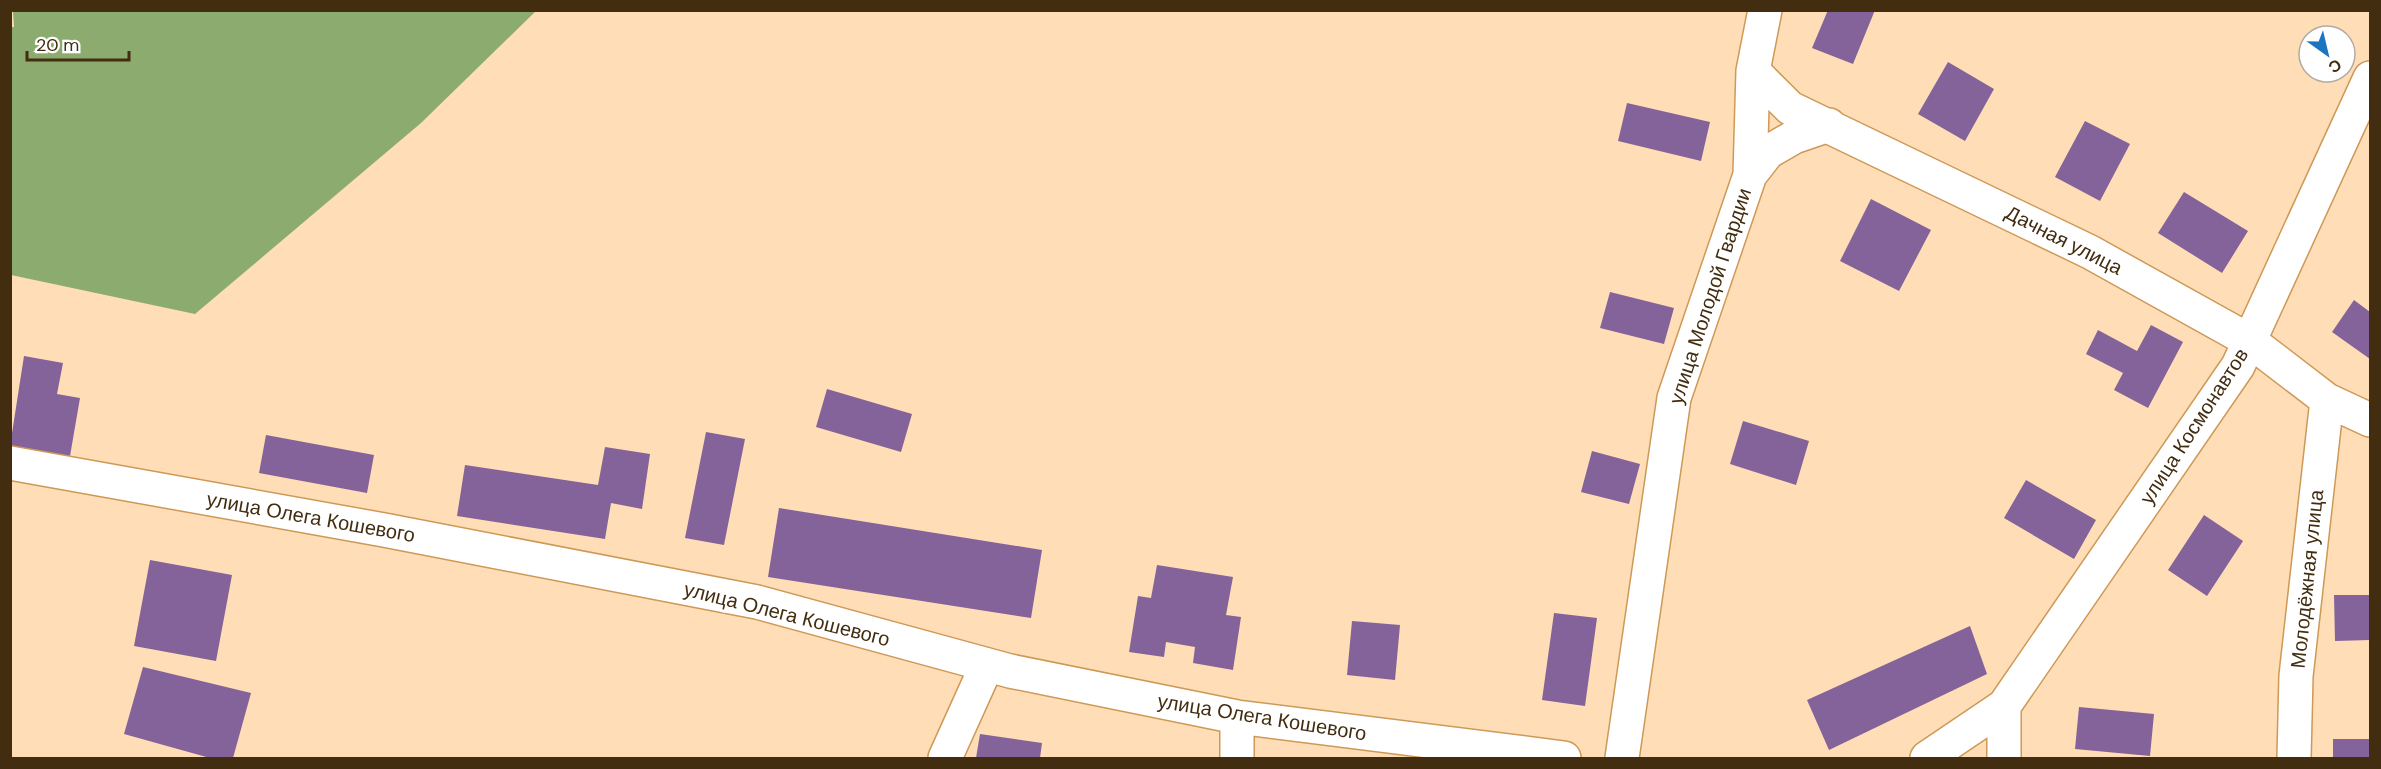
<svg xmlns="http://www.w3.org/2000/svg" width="2381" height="769" font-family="'DM Sans',sans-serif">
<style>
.forest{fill:#8cab6f}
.building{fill:#83639a}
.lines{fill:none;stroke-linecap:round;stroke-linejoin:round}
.minor-casing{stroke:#ce9957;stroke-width:36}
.minor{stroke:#fff;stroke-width:33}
.labels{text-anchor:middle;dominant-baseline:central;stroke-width:6;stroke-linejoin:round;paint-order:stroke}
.street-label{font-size:20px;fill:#422d11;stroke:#fff}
</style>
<rect width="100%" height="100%" fill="#ffddb7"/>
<!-- forest -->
<path class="forest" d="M13 11V10L536 11 421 123 195 314 11 275 10 27H14Z"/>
<!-- building -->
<path class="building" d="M1828 10H1875L1853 64 1812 48Z
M1948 62 1994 89 1965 141 1918 114Z
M1627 103 1710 122 1701 161 1618 141Z
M2085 121 2130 144 2100 201 2055 177Z
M2184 192 2248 231 2222 273 2158 233Z
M1871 199 1931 230 1899 291 1840 261Z
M1610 292 1674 308 1664 344 1600 328Z
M2354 300 2370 312V359L2332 332Z
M2151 325 2183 342 2148 408 2114 390 2123 373 2086 354 2098 330 2137 351Z
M24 356 63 363 57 394 80 398 70 456 10 446Z
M827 389 912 414 901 452 816 427Z
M1743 421 1809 441 1796 485 1730 464Z
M706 432 745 439 724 545 685 538Z
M266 435 374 455 367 493 259 473Z
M605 447 650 454 642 509 611 503 605 539 457 516 465 465 598 485Z
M1592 451 1640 464 1629 504 1581 492Z
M2026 480 2096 520 2074 559 2004 518Z
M779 508 1042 550 1031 618 768 577Z
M2204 515 2243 541 2207 596 2168 570Z
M150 560 232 575 216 661 134 646Z
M1157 565 1233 577 1226 615 1241 617 1233 670 1193 663 1195 647 1166 642 1164 657 1129 652 1138 596 1151 598Z
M2334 595H2370V640L2335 641Z
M1554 613 1597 618 1585 706 1542 700Z
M1352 621 1400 625 1395 680 1347 675Z
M1970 626 1987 674 1829 750 1807 700Z
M143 667 251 693 233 758H210L124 734Z
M2079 707 2154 714 2150 756 2075 749Z
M980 734 1042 743 1040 758H976Z
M2333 739H2370V758H2333Z"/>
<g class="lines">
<defs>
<path id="minor" d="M1753 71 1790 108 2090 252 2250 341 2327 400 2370 420
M1750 175 1768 152 1794 137 1829 125
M10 463 384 530 757 602 1010 671 1237 717 1564 758
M945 758 987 665
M1237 758V717
M1622 758 1674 398 1750 175 1753 71 1765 10
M1927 758 2004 706
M2004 758V706L2238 366 2370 78
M2294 758 2296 676 2327 400"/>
</defs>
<!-- minor casing -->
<use href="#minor" class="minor-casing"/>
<!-- minor -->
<use href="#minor" class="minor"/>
</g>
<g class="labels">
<!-- street labels -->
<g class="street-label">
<text transform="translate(2064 240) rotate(27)">Дачная улица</text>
<text transform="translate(1710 296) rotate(-72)">улица Молодой Гвардии</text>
<text transform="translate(2194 426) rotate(-57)">улица Космонавтов</text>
<text transform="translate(311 517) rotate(10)">улица Олега Кошевого</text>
<text transform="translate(2307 579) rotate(-84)">Молодёжная улица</text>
<text transform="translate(787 614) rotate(14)">улица Олега Кошевого</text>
<text transform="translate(1262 717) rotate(9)">улица Олега Кошевого</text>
</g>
</g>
<!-- border -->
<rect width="2381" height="769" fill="none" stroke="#422d11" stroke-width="24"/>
<!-- north arrow -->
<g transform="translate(2327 54) rotate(146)"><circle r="28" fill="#ffffff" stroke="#b3aba0" stroke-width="1.5"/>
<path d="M0-4.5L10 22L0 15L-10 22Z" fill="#1d74c1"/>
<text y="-9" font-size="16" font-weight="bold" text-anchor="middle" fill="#422d11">С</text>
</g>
<!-- scale -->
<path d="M27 51v9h102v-9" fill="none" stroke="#422d11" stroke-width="3"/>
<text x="36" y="51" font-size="18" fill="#422d11" stroke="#ffffff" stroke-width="4.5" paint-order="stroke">20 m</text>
</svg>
